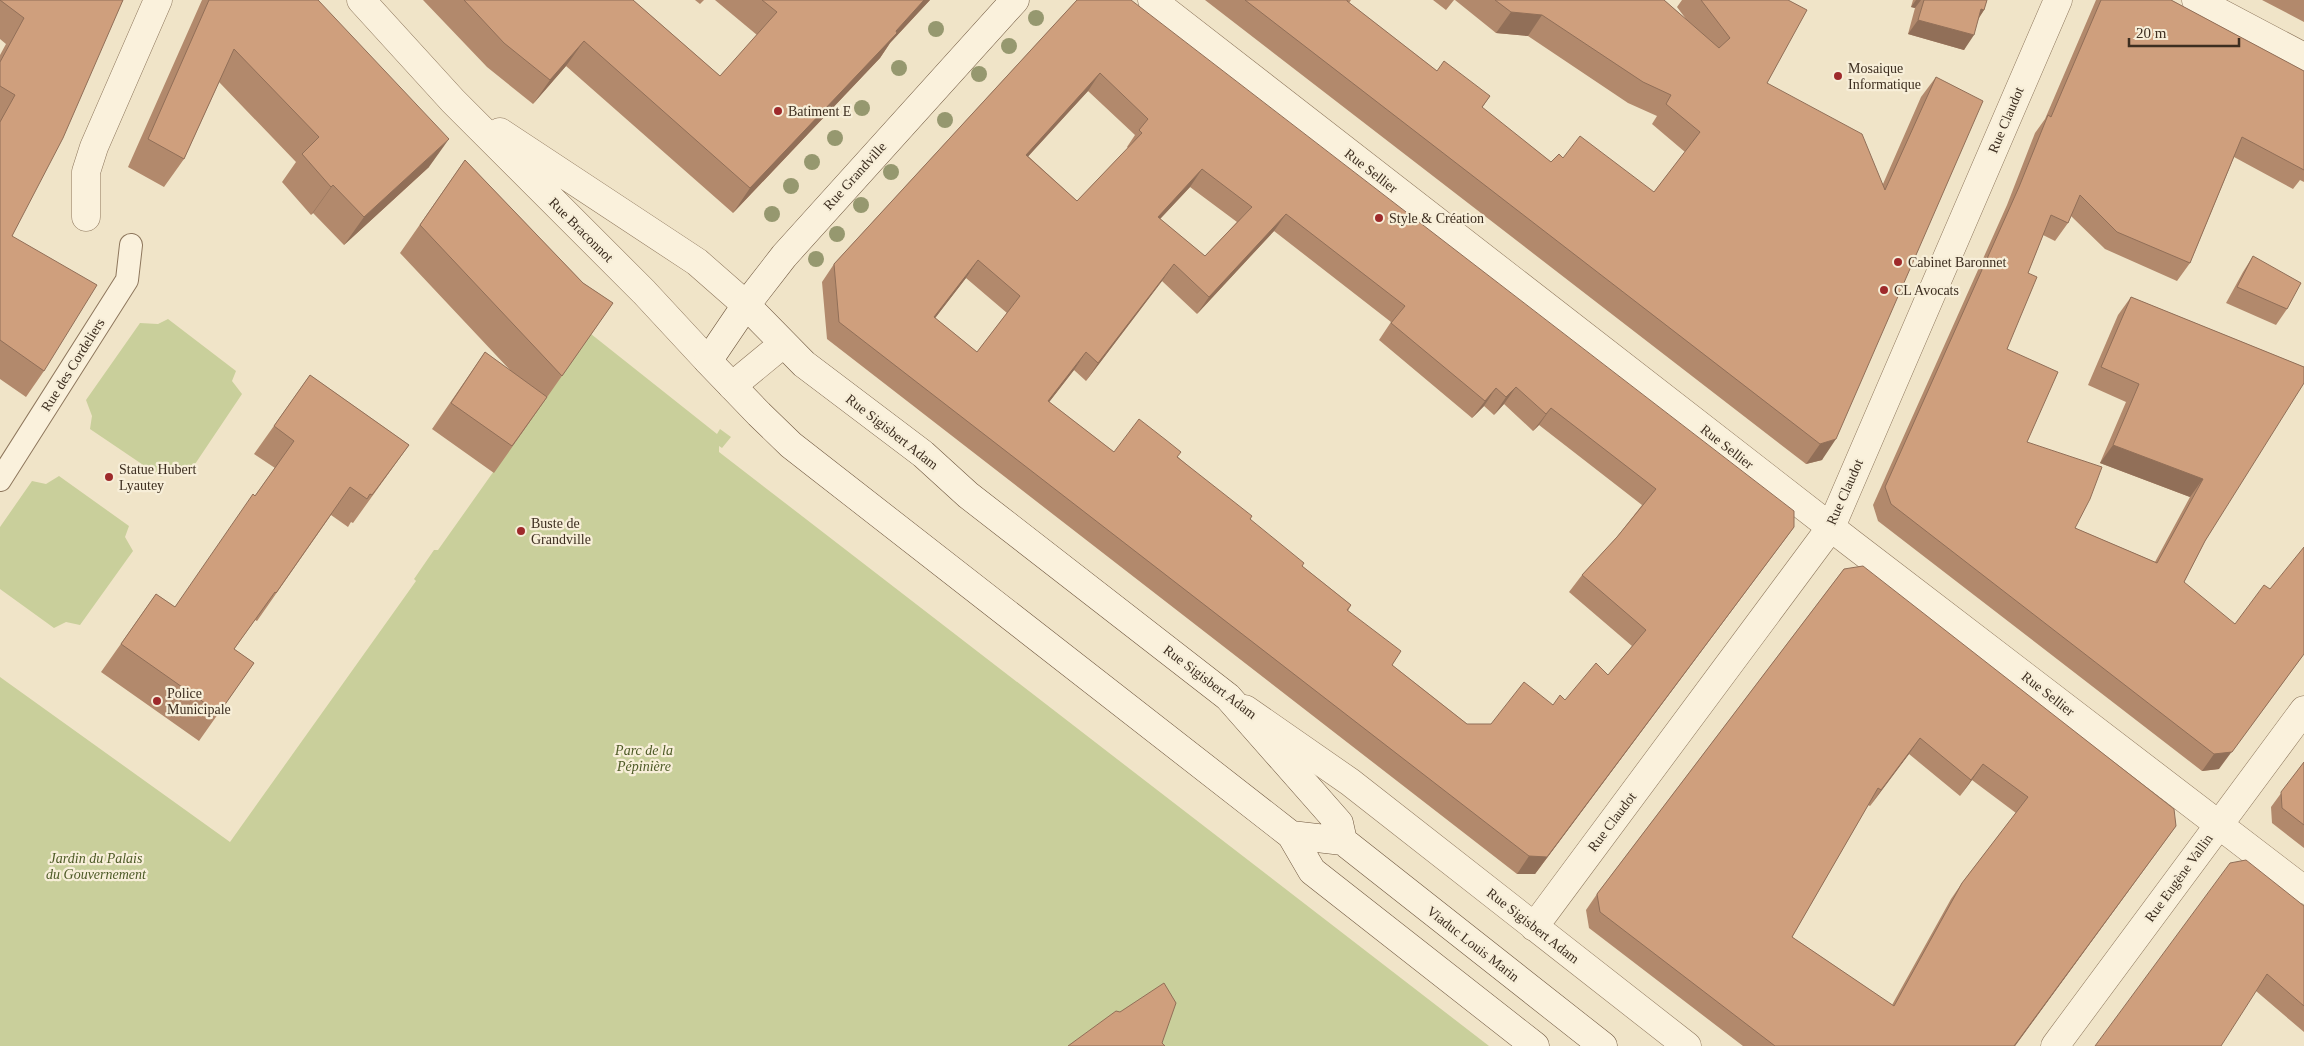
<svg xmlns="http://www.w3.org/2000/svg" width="2304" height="1046" font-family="'Times New Roman',serif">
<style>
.green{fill:#c9cf9b}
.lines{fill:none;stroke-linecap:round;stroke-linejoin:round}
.pedestrian-casing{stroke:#8d765c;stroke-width:24}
.minor-casing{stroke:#8d765c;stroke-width:29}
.secondary-casing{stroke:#6f573f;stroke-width:29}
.pedestrian{stroke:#faf1dc;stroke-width:22}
.minor{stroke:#faf1dc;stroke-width:28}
.secondary{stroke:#faf1dc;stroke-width:28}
.tree{fill:#96986f}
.wall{fill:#b2896c;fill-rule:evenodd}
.shaded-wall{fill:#916f58}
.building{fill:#cf9f7d;stroke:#916f58;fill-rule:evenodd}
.poi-dot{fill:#9e2a2b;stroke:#f7eed8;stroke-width:2}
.labels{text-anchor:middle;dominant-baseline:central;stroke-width:4.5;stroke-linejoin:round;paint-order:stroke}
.poi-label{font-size:14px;fill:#3d2e20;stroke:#f7eed8;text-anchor:start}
.street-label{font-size:14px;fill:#3d2e20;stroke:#f7eed8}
.park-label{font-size:14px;font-style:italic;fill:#4d5a26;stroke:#f7eed8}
</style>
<rect width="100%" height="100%" fill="#f0e4c8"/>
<!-- green -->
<path class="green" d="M168 319 236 371 232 381 242 394 189 473 170 471 161 477 90 429 92 416 86 400 140 323 158 324Z
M591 334 717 434 720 429 731 437 722 448 719 446V452L1489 1046H0V677L230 842 416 581 414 579 434 550H438Z
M59 476 129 526 125 537 133 551 80 625 66 622 54 628 0 589V527L32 481 46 484Z"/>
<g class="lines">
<defs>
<path id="pedestrian" d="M0 480 127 280 131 245"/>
<path id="minor" d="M361 0 453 101 644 292 708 361
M1152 0 1851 543 2304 890
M2196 0 2304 57
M500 132 697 262 746 305
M86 217V172L94 147 158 0
M732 386 783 344
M1245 709 1350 782 1687 1046
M1534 927 1831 527 2058 0
M2055 1046 2304 710"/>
<path id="secondary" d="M1015 0 784 256 746 305 708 361 759 414 791 445 1291 835 1312 871 1535 1046
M746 305 804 364 923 454 968 495 1228 697 1339 823 1343 841
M1291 835 1343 841 1603 1046"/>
</defs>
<!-- pedestrian casing -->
<use href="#pedestrian" class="pedestrian-casing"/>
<!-- minor casing -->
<use href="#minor" class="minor-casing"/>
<!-- secondary casing -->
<use href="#secondary" class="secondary-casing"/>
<!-- pedestrian -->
<use href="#pedestrian" class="pedestrian"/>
<!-- minor -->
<use href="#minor" class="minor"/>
<!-- secondary -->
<use href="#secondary" class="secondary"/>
</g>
<!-- trees -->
<g class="tree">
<circle cx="1036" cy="18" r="8"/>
<circle cx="936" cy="29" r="8"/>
<circle cx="1009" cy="46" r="8"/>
<circle cx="899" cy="68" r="8"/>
<circle cx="979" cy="74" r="8"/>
<circle cx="862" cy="108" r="8"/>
<circle cx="945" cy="120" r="8"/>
<circle cx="835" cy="138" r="8"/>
<circle cx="812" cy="162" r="8"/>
<circle cx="891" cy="172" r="8"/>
<circle cx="791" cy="186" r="8"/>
<circle cx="861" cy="205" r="8"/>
<circle cx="772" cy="214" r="8"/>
<circle cx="837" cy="234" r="8"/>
<circle cx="816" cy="259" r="8"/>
</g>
<!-- wall -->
<path class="wall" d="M0 0H123L12 236 44 371 26 397 0 379V55L6 44 0 39Z
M202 0H318L429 167 344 245 313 213 311 215 282 182 296 162 219 82 184 159 164 187 128 167Z
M423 0H633L720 76 757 35 715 0H930L890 43 880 58 733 213 566 66 533 104 487 67Z
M695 0H704L700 4Z
M1077 0 1794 527 1535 874H1517L827 339 822 282 834 264ZM1088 91 1135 135 1127 147 1128 148 1077 201 1028 156ZM1190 187 1237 222 1205 256 1160 219ZM1274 231 1391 322 1379 340 1472 418 1484 406 1494 415 1504 404 1533 431 1539 425 1642 505 1617 537 1582 575 1569 592 1632 646 1608 675 1565 700 1553 705 1491 724H1467L1392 665 1348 611 1351 605 1302 566 1178 457 1114 452 1049 402 1074 370 1086 381 1162 281 1197 314ZM966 278 1007 313 977 352 935 318Z
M1205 0H1351L1349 3 1437 71 1490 96 1482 108 1551 162 1563 158 1654 192 1685 152 1652 124 1657 116 1628 103 1528 36 1496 33 1455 0H1664L1686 19 1677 7 1682 0H1788L1767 83 1883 184 1921 97 1936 77 1822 460 1806 464Z
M1433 0H1454L1446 10Z
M1913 0H1987L1984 10 1979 18 1964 50 1908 34 1915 8 1911 7Z
M2096 0H2171L2304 71V182L2300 180 2293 189 2234 157 2190 263 2177 281 2105 249 2071 216 2068 223 2055 241 2043 235 2028 273 2007 349 2027 442 2075 528 2155 562 2190 497 2100 463 2126 402 2088 385 2118 315 2131 297 2304 367 2205 541 2184 582 2219 769 2202 771 1878 521 1873 505 2007 205 2035 133 2045 119Z
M2262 0H2304V22Z
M465 160 583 283 613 303 494 473 432 429 485 352 512 372 400 253Z
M2253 256 2287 309 2276 325 2226 303 2243 272Z
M310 375 409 445 353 523 351 522 348 527 331 515 257 621 255 620 234 649 254 663 199 741 101 672 156 594 175 607 275 468 254 454Z
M1844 569 2176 826 2015 1046H1743L1589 928 1586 910 1597 894ZM1909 754 1960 796 1972 780 2016 813 1962 883 1951 899 1892 1005 1792 937 1868 805 1870 806Z
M2304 762V848L2272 823 2271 807Z
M2304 906V1032L2256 991Z"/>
<!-- shaded-wall -->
<path class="shaded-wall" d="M924 0H930L890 43 880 58 733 213 750 188Z
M1916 0H1921L1915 8 1911 7Z
M1981 9 1984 10 1974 25Z
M1511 12 1542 15 1528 36 1496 33Z
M1918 20 1974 35 1964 50 1908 34Z
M584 41 566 66 533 104 550 80Z
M1100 73 1088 91 1014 172 1026 155Z
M449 139 429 167 344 245 364 217Z
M1202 169 1190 187 1145 235 1158 217Z
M333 185 313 213 311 215 331 187Z
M1286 214 1274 231 1197 314 1209 297Z
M978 260 966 278 922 335 934 317Z
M1174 264 1162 281 1086 381 1098 363Z
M1086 352 1074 370 1036 419 1048 401Z
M1516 387 1504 404 1494 415 1506 397Z
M1496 388 1484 406 1472 418 1485 401Z
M1551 408 1539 425 1533 431 1546 414Z
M1836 439 1822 460 1806 464 1820 444Z
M2113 445 2203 479 2190 497 2100 463Z
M1794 527 1535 874H1517L1529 856Z
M2304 654 2219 769 2202 771 2214 754Z
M1920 738 1909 754 1870 806 1881 790Z
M1983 764 1972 780 1960 796 1971 780Z
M2176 826 2015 1046H2014Z"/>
<!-- building -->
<path class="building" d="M0 0H123L63 138 12 236 97 285 44 371 0 340V122L15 95 0 86V62L24 18Z
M209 0H318L449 139 364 217 333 185 331 187 302 154 319 137 234 49 184 159 148 139Z
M464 0H633L720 76 777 12 762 0H924L896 31 897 33 750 188 584 41 550 80 504 43Z
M1077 0H1131L1794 511V527L1547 857 1529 856 839 322 834 264ZM1100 73 1148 119 1139 130 1142 133 1077 201 1026 155ZM1202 169 1252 207 1205 256 1158 217ZM1286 214 1405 306 1391 323 1485 401 1496 388 1506 397 1516 387 1546 414 1551 408 1656 489 1617 537 1582 575 1646 630 1608 675 1596 663 1565 700 1560 695 1553 705 1524 682 1491 724H1467L1392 665 1401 651 1347 610 1351 605 1302 566 1304 563 1250 519 1252 516 1177 457 1181 452 1166 440 1139 419 1114 452 1048 401 1086 352 1098 363 1174 264 1209 297ZM978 260 1020 296 977 352 934 317Z
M1245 0H1347V1L1437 71 1444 61 1490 96 1482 107 1551 162 1559 154 1563 158 1580 136 1654 192 1700 132 1666 104 1671 95 1643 82 1542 15 1511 12 1495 0H1664L1719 48 1730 38 1701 0H1788L1807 10 1767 83 1862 134 1885 190 1936 77 1983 101 1836 439 1820 444Z
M1924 0H1987L1984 10 1981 9 1974 35 1918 20Z
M2101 0H2171L2304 71V170L2242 137 2190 263 2117 232 2080 195 2068 223 2051 215 2028 273 2037 277 2007 349 2058 372 2027 442 2102 467 2090 499 2075 528 2157 563 2203 479 2113 445 2139 384 2101 367 2131 297 2304 367V383L2205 541 2184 582 2235 624 2264 585 2270 589 2304 547V654L2232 752 2214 754 1891 504 1885 487 2019 187 2048 115 2051 117Z
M465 160 583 283 613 303 562 376 420 225Z
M2253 256 2301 283 2287 309 2237 287Z
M485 352 547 397 512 446 451 403Z
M310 375 409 445 372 495 370 494 367 499 350 487 276 593 275 592 234 649 254 663 219 713 121 644 156 594 175 607 253 494 255 496 294 441 274 426Z
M1863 566 2174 809 2176 826 2014 1046H1775L1600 912 1597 894 1844 569ZM1920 738 1971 780 1983 764 2028 797 1962 883 1894 1006 1792 937 1878 788 1881 790Z
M2304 762V825L2282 808 2281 792Z
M2246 860 2304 906V1006L2267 974 2221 1046H2095L2230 863Z
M1164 983 1176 1003 1162 1043 1165 1046H1068L1116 1011 1120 1012Z"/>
<!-- markers -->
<g class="poi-dot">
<circle cx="1838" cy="76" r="5"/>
<circle cx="778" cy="111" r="5"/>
<circle cx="1379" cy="218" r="5"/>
<circle cx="1898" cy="262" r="5"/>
<circle cx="1884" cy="290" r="5"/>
<circle cx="109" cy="477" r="5"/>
<circle cx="521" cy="531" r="5"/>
<circle cx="157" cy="701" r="5"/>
</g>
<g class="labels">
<!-- poi labels -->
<g class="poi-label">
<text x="1848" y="68">Mosaique<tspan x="1848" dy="16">Informatique</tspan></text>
<text x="788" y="111">Batiment E</text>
<text x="1389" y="218">Style &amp; Création</text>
<text x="1908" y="262">Cabinet Baronnet</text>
<text x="1894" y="290">CL Avocats</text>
<text x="119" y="469">Statue Hubert<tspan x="119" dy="16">Lyautey</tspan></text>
<text x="531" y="523">Buste de<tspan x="531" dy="16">Grandville</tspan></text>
<text x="167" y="693">Police<tspan x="167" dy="16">Municipale</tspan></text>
</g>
<!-- street labels -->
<g class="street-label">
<text transform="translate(2006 120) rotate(-67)">Rue Claudot</text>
<text transform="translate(1371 171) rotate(38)">Rue Sellier</text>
<text transform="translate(855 176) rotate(-48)">Rue Grandville</text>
<text transform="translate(581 230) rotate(45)">Rue Braconnot</text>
<text transform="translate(73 365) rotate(-58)">Rue des Cordeliers</text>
<text transform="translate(892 432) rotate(38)">Rue Sigisbert Adam</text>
<text transform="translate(1727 447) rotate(38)">Rue Sellier</text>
<text transform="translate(1845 492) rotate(-66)">Rue Claudot</text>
<text transform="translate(1210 682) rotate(37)">Rue Sigisbert Adam</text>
<text transform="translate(2048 694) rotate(38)">Rue Sellier</text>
<text transform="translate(1612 822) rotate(-53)">Rue Claudot</text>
<text transform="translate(2179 878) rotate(-54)">Rue Eugène Vallin</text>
<text transform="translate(1533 926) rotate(38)">Rue Sigisbert Adam</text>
<text transform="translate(1473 944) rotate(38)">Viaduc Louis Marin</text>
</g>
<!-- park labels -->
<g class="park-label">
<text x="644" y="750">Parc de la<tspan x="644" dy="16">Pépinière</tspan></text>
<text x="96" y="858">Jardin du Palais<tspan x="96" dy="16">du Gouvernement</tspan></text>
</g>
</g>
<!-- scale -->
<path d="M2129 38v8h110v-8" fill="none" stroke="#3d2e20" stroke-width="2.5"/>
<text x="2136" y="38" font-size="15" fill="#3d2e20" stroke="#f7eed8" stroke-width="4" paint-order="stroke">20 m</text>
</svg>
